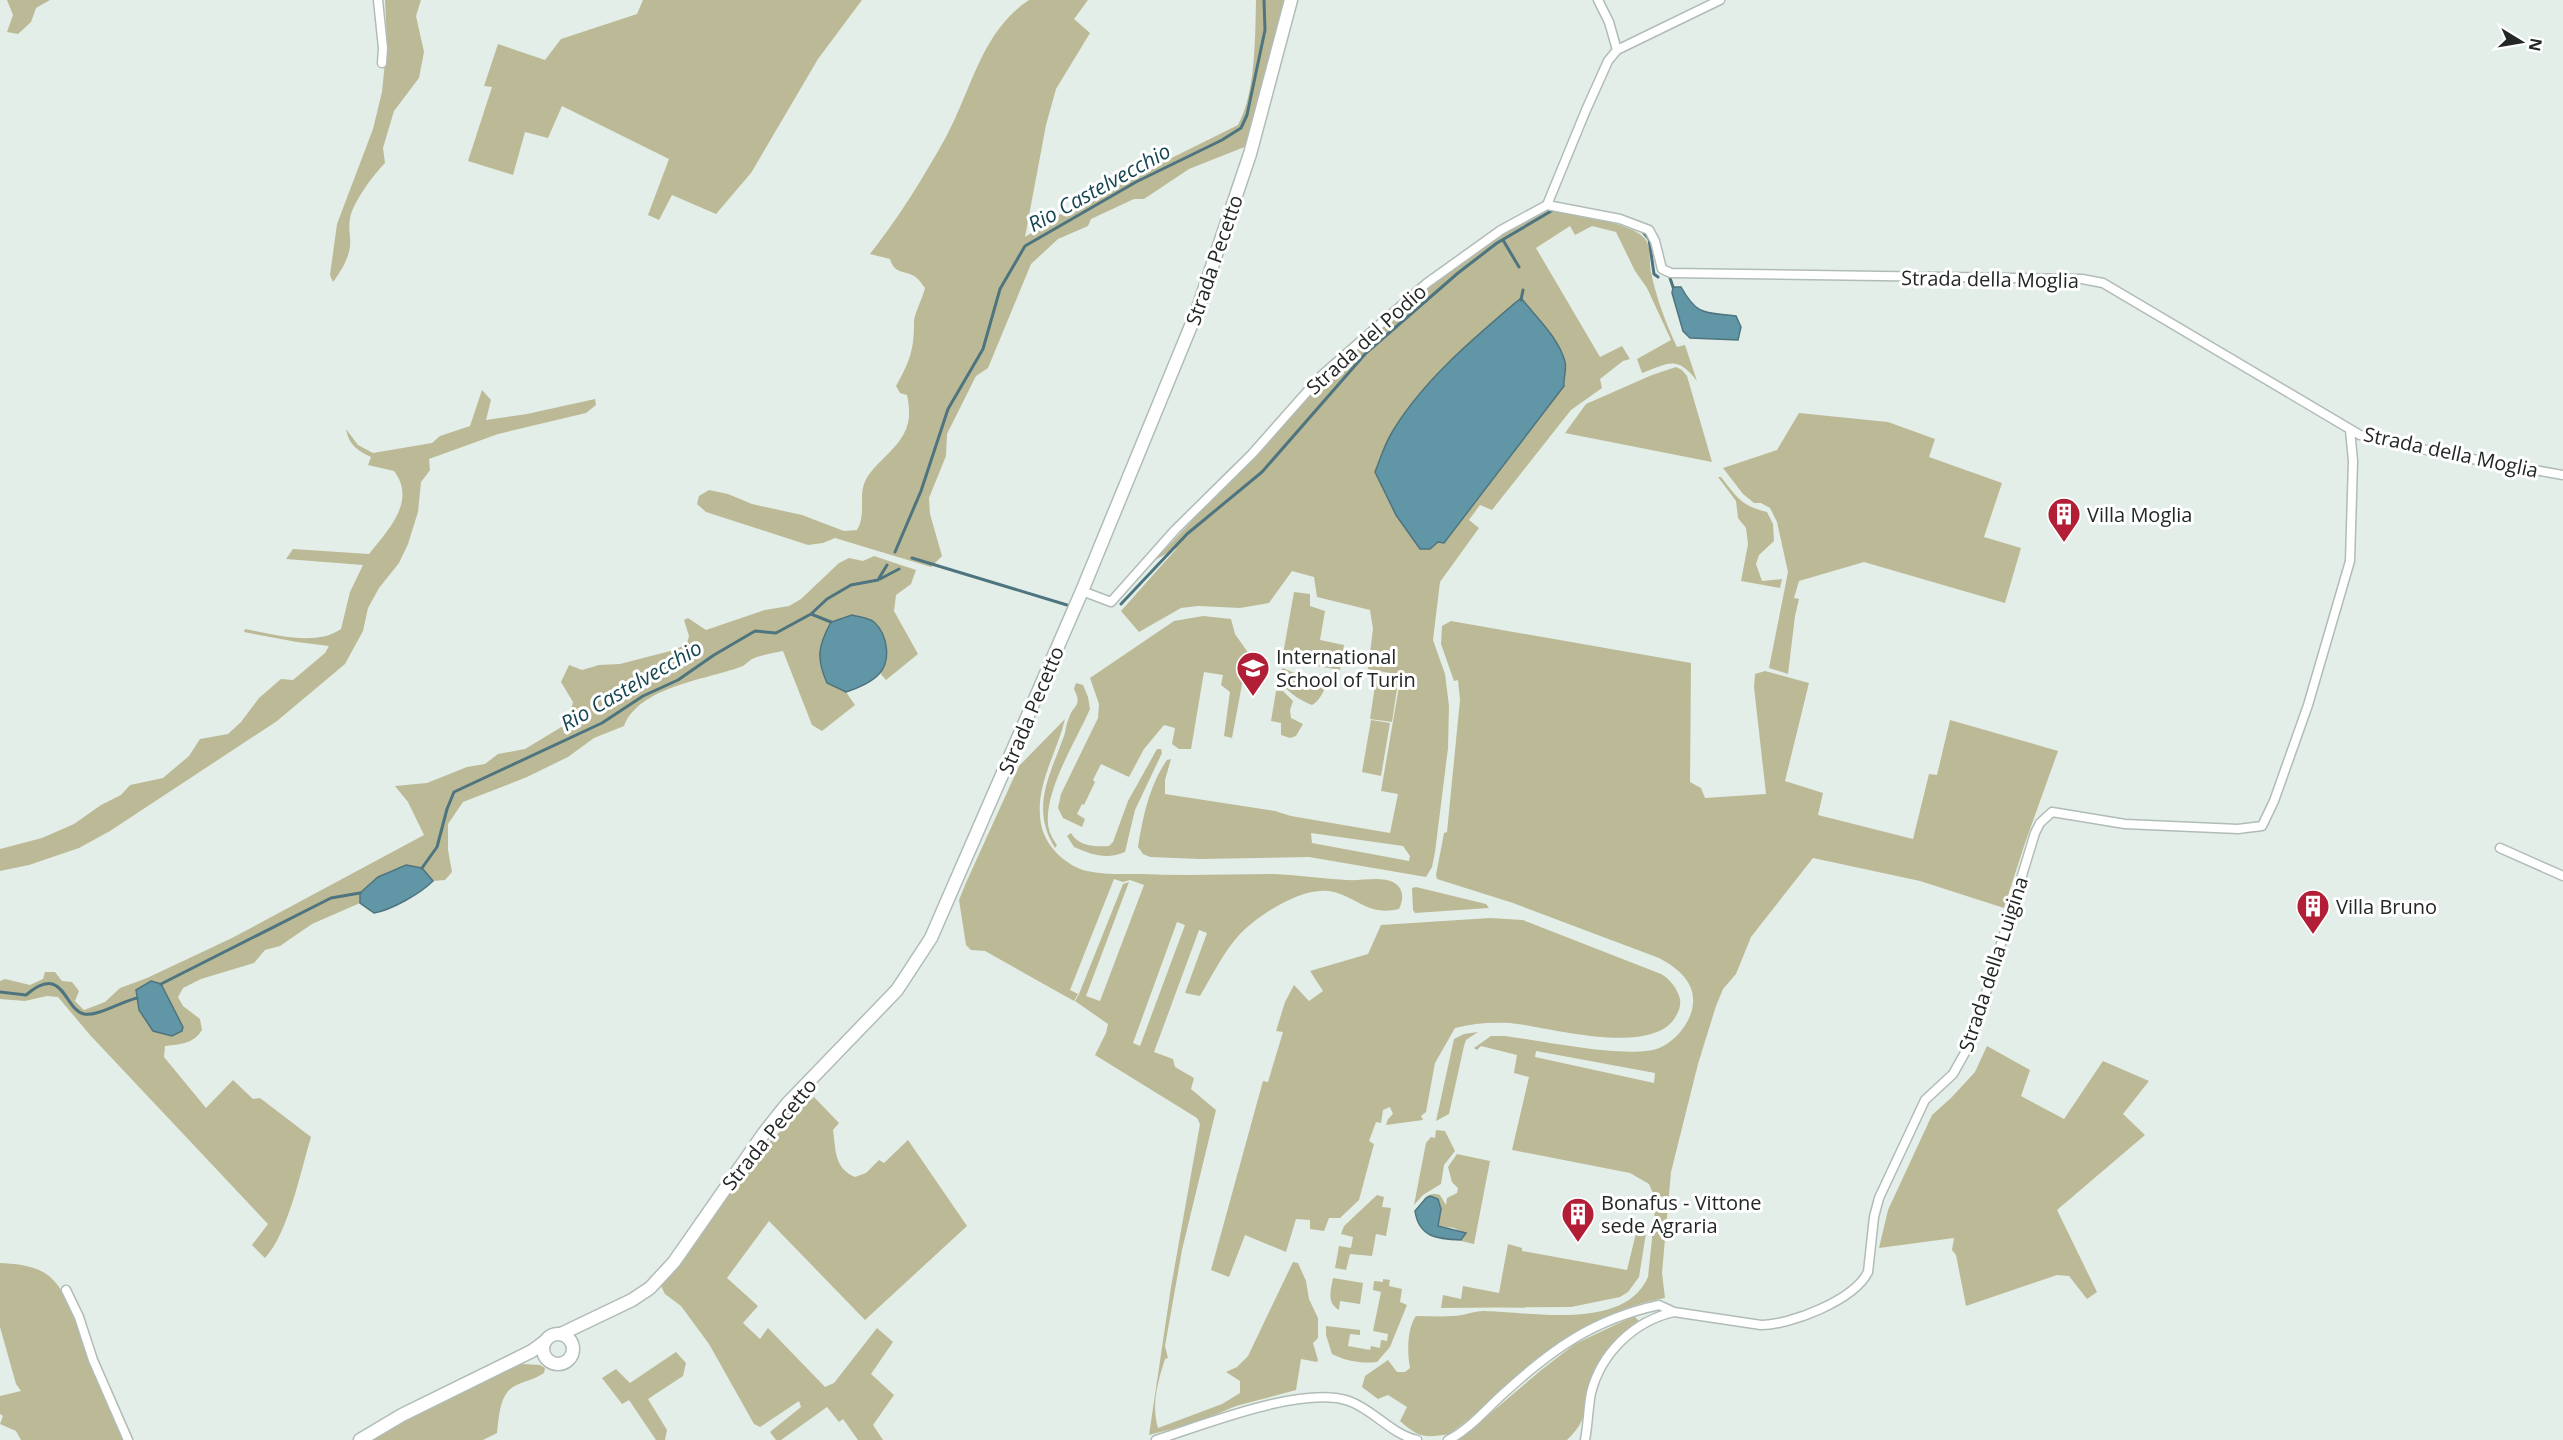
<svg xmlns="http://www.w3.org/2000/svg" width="2563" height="1440" font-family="'Open Sans',sans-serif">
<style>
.green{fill:#bcba96;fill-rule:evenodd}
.water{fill:#6196a6;stroke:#4e757f;stroke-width:1.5}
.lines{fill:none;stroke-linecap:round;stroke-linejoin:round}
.stream{stroke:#4e757f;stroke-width:3}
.minor-casing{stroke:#b1bcb6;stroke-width:11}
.secondary-casing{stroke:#b1bcb6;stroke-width:15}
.minor{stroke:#fff;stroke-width:8}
.secondary{stroke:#fff;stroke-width:12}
.labels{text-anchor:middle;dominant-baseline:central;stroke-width:6;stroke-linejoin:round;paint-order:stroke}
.street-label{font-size:20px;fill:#232725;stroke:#fff}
.poi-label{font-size:20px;fill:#232725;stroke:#fff;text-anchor:start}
.water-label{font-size:21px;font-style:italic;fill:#164652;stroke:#fff}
</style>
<rect width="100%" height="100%" fill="#e3eee8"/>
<!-- green -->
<path class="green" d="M7 0H50L36 8 31 22 18 34 7 32 13 15Z
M385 0H421L416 16 424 52 419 78 394 111 383 148 385 163C374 174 352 203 350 219 348 228 351 238 350 247 348 260 341 271 333 282L330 275 337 224 373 129 382 92 387 42Z
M643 0H862L818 59 751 173 716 214 672 195 659 220 648 215 669 159 562 106 548 138 525 132 513 175 468 161 492 87 484 86 498 44 545 60 561 39 637 14Z
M1029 0H1088L1074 19 1090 33 1056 89 1046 125 1025 237 1067 210 1238 125C1256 92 1255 37 1256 0H1285L1247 146 1189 169 1144 199H1134L1091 219 1088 226 1058 239 1031 264 988 368 976 376 947 434 946 456 929 498 930 514 942 556 931 567 835 538 823 543 808 545 706 512 697 504 699 496 709 490 728 494 752 504 802 515 844 531 857 530C866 515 859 498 864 484 867 475 875 467 881 461 903 439 914 427 907 395L900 393 896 386C909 363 914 350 914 324 913 315 923 298 925 288 922 284 918 278 914 276 904 270 894 274 890 259L870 254C899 217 924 177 947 135 972 88 982 31 1029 0Z
M1545 210C1566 213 1635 222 1646 240 1651 248 1649 262 1651 272 1656 297 1666 324 1677 347L1685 345 1697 381C1677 355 1669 363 1642 373L1637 359 1671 340 1647 288 1635 271 1616 232 1592 226 1575 235 1570 226 1536 248 1600 357 1622 346 1630 359 1623 361 1600 379 1602 388 1571 410 1492 510 1480 505 1469 520 1479 528 1440 582 1433 640 1445 674 1449 706 1448 748 1435 852 1432 867 1426 877 1309 857 1200 859 1150 857 1143 854 1138 847C1143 817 1149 786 1167 760L1171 759 1165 780V794L1275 811 1291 816 1390 833 1398 794 1381 791 1401 675 1368 669 1373 629 1370 610 1317 597 1314 577 1292 571 1269 603 1240 608 1198 606 1181 608 1139 632 1121 611 1177 548 1155 560C1274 436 1390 290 1545 210ZM1566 370 1560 391 1444 543 1438 542ZM1311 833 1403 846 1410 856 1409 861 1312 843Z
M1676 367 1682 370 1687 376 1712 462 1565 433 1586 404 1652 375Z
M482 390 491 400 486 420 527 414 595 399 596 405 586 413 498 434 429 459 430 470 421 482 418 512 408 544 399 563 379 588 368 608 363 631 345 664 277 721 110 831 79 848 29 865 0 871V849L42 838 74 824 101 805 121 795 130 785 163 778 189 756 200 739 228 734 241 722 259 698 281 679 293 680 325 653 329 646 297 642 244 632 245 629C273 634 316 647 341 629L350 592 363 565 286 559 293 549 369 554C388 530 417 501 394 471L368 465 371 457C357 450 349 445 346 429L358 445 373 453 432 443 440 436 470 426Z
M1799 413 1888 422 1935 439 1929 457 2002 483 1984 537 2021 548 2005 603 1864 562 1799 581 1794 598 1799 599 1795 616 1788 674 1769 668 1788 572 1777 522 1770 508 1761 503H1754L1743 494 1723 468 1777 450Z
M1718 477H1721C1737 497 1741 506 1767 512L1773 524 1774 541 1759 555 1756 564 1762 581 1782 579 1780 588 1741 581 1748 544 1746 528 1738 518 1736 501Z
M874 556 916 570 911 584 896 595 894 611 918 654 886 680 880 673 886 660 827 683 846 692 855 705 822 731 812 725 783 651C773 653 760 655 752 659 747 662 745 666 740 667 705 680 639 687 624 726L594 738 568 757 527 777 463 802 448 824V850L452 872 445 880 433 881 422 868C395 863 380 875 360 893V903L312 924 280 946 265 950 254 963 201 979 183 988 178 997 183 1006 200 1019 202 1030C193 1044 181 1044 165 1046L164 1057 206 1108 233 1080 253 1099 260 1098 311 1137C301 1170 288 1234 265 1258L252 1245 268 1224 90 1035 58 997 47 996 25 1001 0 999V981L5 979 30 985 43 979 45 972H55L62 981 72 982 79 991 75 1001 84 1010 105 1002 120 988 147 978 232 938 424 835 408 802 395 786 427 783 467 767 485 764 498 754 525 749 568 723 573 702 561 682 569 665 582 670 599 665 620 664 674 650 687 644 689 636 684 620 688 618 706 630 765 610 789 606 801 599 839 563 849 558 863 561Z
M1294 592 1310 594V606L1325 611 1320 640 1344 645 1340 670 1282 660Z
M1203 616 1231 619 1235 634 1249 654 1257 656 1252 680 1243 679 1232 738 1224 736 1230 692 1221 685 1223 675 1204 672 1191 749H1179L1172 744 1175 728 1164 725 1144 749 1129 777 1101 764 1093 780 1095 782 1084 805 1082 804 1077 814 1085 819 1082 827 1063 818 1058 808 1061 794 1098 718 1099 704 1090 678 1174 621Z
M1451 621 1691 663 1690 782 1701 788 1705 798 1766 794 1754 687 1755 674 1765 671 1809 683 1785 781 1823 793 1818 815 1913 839 1929 774 1937 775 1950 720 2058 751 2025 843 2004 908 1920 881 1813 858 1751 937 1736 974 1723 989 1716 1006 1698 1064 1671 1172 1662 1273 1665 1298C1568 1316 1524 1380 1449 1434 1425 1438 1419 1438 1400 1421L1407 1407 1388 1395 1378 1399 1362 1387 1365 1376 1388 1360 1397 1372H1405L1410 1368C1407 1353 1407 1328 1416 1316 1428 1316 1441 1317 1453 1316 1463 1316 1474 1311 1484 1311 1531 1312 1625 1331 1648 1277L1656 1200 1649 1184 1630 1173 1512 1150 1529 1077 1514 1073 1517 1055 1481 1046 1477 1050 1474 1048 1491 1036H1505C1543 1041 1617 1057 1653 1050 1672 1046 1692 1023 1693 1003 1695 981 1676 967 1659 958L1513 903 1437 879 1436 875 1444 833 1447 832 1460 700 1458 680 1454 681 1441 644 1442 626ZM1536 1051 1655 1073 1654 1083 1535 1057Z
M1283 668 1303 677 1319 674 1327 677C1328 685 1320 701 1312 705 1299 700 1280 688 1278 673Z
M1377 673 1399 676 1392 722 1370 719Z
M1076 683 1083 685 1088 697 1090 709C1076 741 1045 789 1048 824 1049 832 1052 838 1057 845L1055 848C1030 808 1050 775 1064 736 1066 730 1066 724 1069 718 1073 704 1083 707 1074 689Z
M1276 691H1283L1293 701 1290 710 1291 718 1303 724 1296 736 1290 738 1281 735V723L1271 721Z
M1065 719C1057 753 1034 787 1041 824 1045 846 1066 866 1087 871 1104 875 1124 874 1142 874 1186 876 1230 874 1275 874 1299 875 1323 879 1347 880 1361 881 1381 876 1393 882 1404 888 1404 899 1399 909 1368 916 1360 899 1334 892 1305 884 1260 914 1240 934 1224 951 1212 976 1200 996L1185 993 1207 933 1199 930 1154 1052 1173 1059 1175 1067 1194 1078 1191 1089 1216 1110 1182 1250 1165 1346 1168 1358 1165 1359C1158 1381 1151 1405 1158 1428L1222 1404 1240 1393V1381L1226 1372 1237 1367 1248 1356 1293 1262 1298 1263 1306 1281 1309 1299 1318 1318V1338L1313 1343 1318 1360 1317 1362 1301 1359 1296 1390 1236 1406 1195 1423 1149 1435 1171 1287 1200 1124 1197 1118 1095 1055 1106 1033 1108 1024 1075 1001 1079 994 1123 884 1129 882 1086 996 1100 1001 1144 885 1130 880 1123 882 1114 879 1070 990 1078 994 1074 1001 985 951 971 950 966 945 959 900 965 885 1019 766ZM1177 922 1185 925 1140 1046 1133 1043Z
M1371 720 1390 723 1381 776 1362 772Z
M1157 749H1161L1162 753 1135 810 1125 852C1107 860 1092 855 1074 847L1067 836 1071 833C1078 846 1095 847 1109 846L1113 842 1128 801Z
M1416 887 1486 904 1489 908 1415 913 1413 910 1412 888Z
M1490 918 1523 920 1661 974C1670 979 1677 988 1680 999 1681 1005 1679 1011 1676 1016 1653 1058 1549 1027 1510 1023 1491 1022 1473 1023 1455 1028L1435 1063 1426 1112 1421 1116 1423 1120 1386 1125 1388 1119 1393 1114 1390 1107 1383 1110 1381 1123 1376 1122 1369 1141 1374 1144 1359 1200 1340 1218H1329L1324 1231 1310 1229V1220L1296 1219 1286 1252 1245 1235 1229 1277 1211 1270 1263 1081 1268 1082 1283 1032 1276 1031 1285 1002 1294 985 1309 1001 1323 991 1310 971 1368 954 1381 925Z
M1478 1032 1466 1040 1464 1046 1449 1114 1436 1121 1454 1039 1464 1034Z
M1987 1046 2030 1070 2021 1096 2064 1119 2103 1061 2149 1081 2123 1114 2145 1135 2057 1210 2097 1292 2087 1299 2069 1276 2057 1275 1966 1306 1956 1255 1952 1250 1954 1238 1879 1248 1888 1210 1932 1115 1951 1098 1975 1072Z
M814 1097 839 1123 833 1130C836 1150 834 1168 855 1177L866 1173 879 1160 884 1163 908 1140 967 1226 865 1320 769 1221 727 1278 758 1306 743 1323 760 1339 768 1328 825 1387 834 1383 877 1328 893 1342 871 1374 894 1395 873 1425 883 1440H858L843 1419 839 1422 827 1407 781 1440H776L770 1432 801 1407 799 1401 760 1427 754 1424 709 1344 681 1306 665 1294 661 1286 697 1241 756 1155 792 1120 790 1117Z
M1436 1130 1445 1131 1455 1151 1444 1165 1441 1184 1423 1195 1414 1205 1426 1143 1431 1137 1435 1138Z
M1457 1154 1490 1161 1474 1244 1461 1241 1466 1234 1454 1228 1438 1226 1441 1209 1426 1198 1423 1201C1427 1194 1433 1193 1440 1195L1446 1205 1447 1198 1457 1193 1458 1188 1452 1182 1448 1167Z
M1377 1195 1384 1197 1382 1207 1391 1208 1386 1236 1376 1234 1372 1256 1350 1254 1346 1270 1335 1268 1339 1246 1351 1248 1353 1237 1341 1234 1344 1226Z
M1638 1225 1647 1227 1639 1277 1628 1292 1620 1297 1571 1307 1441 1308 1443 1295 1461 1299 1463 1286 1499 1293 1508 1244 1522 1248V1251L1627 1270Z
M0 1263C16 1264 35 1265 49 1276 75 1296 112 1405 123 1440H21L16 1431 0 1424 3 1416 0 1414V1396L21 1391 16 1384 0 1327Z
M1333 1278 1363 1283 1360 1304 1340 1301 1339 1310C1326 1302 1331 1290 1333 1278Z
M1383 1279 1390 1280 1389 1286 1402 1289 1400 1302 1407 1305 1390 1347 1377 1362C1362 1364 1346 1361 1332 1354L1326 1335V1326L1360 1330V1335L1350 1334 1348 1346 1370 1350 1371 1346 1380 1348 1381 1340 1387 1341 1388 1334 1373 1331 1381 1292 1373 1290 1374 1281 1383 1282Z
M1634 1316 1640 1322C1629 1333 1611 1346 1603 1359 1587 1387 1593 1417 1567 1440H1459L1540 1371 1575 1344Z
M676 1352 686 1363 683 1376 648 1399 667 1430 665 1440H656L629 1400 622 1404 602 1378 616 1369 630 1383Z
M523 1364 540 1365 545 1368 544 1373C534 1380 523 1381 513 1387 499 1396 499 1419 497 1433L483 1440H370L398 1423 505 1368Z"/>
<!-- water -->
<path class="water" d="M1673 287H1681C1698 317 1705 312 1736 316L1741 327 1738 340 1690 338 1683 331 1672 293Z
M1521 298C1536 317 1559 338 1565 362 1567 371 1563 378 1564 386L1444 543 1438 542 1430 549H1420L1396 515 1375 472C1380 460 1384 446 1391 434 1422 381 1474 338 1521 298Z
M852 615C859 617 869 618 874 622 887 634 892 660 879 674 871 683 858 688 846 692L827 683C816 658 818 646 831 622Z
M406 865 422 868 433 881C420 894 391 910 374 913L360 903V893L378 877Z
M151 981 161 984 183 1027 182 1031 172 1036 153 1031 139 1010 136 990Z
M1430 1196 1438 1199 1441 1209 1438 1226 1466 1233 1461 1240C1438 1239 1419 1238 1415 1211L1426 1198Z"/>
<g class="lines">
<!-- stream -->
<path class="stream" d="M1641 230 1649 239 1654 274 1658 277
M1503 240 1519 267
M1670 278 1673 287
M1521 300 1523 290
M895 552 921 491 948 409 983 349 1000 289 1025 246 1136 182 1222 140 1241 128 1247 115 1265 30 1264 0
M912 558 1067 605
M880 579 899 569
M1121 604 1187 534 1262 472 1366 353 1458 273 1497 243 1553 210H1556
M811 614 831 622
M422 868 437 847 447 809 454 792 602 723 643 696 678 680 714 655 755 631 776 633 811 614 827 599 851 585 878 580 887 565
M161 984 331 898 360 893
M0 992 26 995C64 962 64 1010 84 1014 96 1017 123 1001 137 998"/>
<defs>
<path id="minor" d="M378 0 383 48 382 63
M1598 0 1609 22 1617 50
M1547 205 1620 219 1649 230 1655 241 1662 269 1671 273 2082 279 2103 283 2360 435 2444 454 2563 475
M1082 591 1111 602 1175 530 1252 454 1321 376 1427 283 1501 230 1547 205 1586 110 1608 61 1617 50 1720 0
M2500 848 2563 876
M66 1290 79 1317 93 1360 128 1440
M1156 1440C1204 1425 1302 1385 1349 1401 1374 1410 1391 1434 1417 1440
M1448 1440C1469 1430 1486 1409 1504 1393 1552 1349 1594 1319 1659 1305L1674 1312 1761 1325C1791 1325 1854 1300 1868 1272L1874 1217 1879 1198 1925 1100 1953 1074 1971 1042 2035 833 2040 823 2052 812 2125 824 2238 829 2262 826 2274 801 2308 705 2350 561 2353 461 2350 430
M1585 1440C1588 1425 1588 1408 1591 1393 1601 1353 1634 1321 1674 1312"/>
<path id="secondary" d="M543 1349a15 15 0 1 1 30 0a15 15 0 1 1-30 0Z
M561 1334 632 1300 650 1288 674 1262 764 1133 787 1104 897 990 931 938 1082 591 1197 311 1250 154 1291 0
M360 1440 402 1415 532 1351 544 1342"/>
</defs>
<!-- minor casing -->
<use href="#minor" class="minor-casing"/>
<!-- secondary casing -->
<use href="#secondary" class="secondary-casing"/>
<!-- minor -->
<use href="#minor" class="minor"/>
<!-- secondary -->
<use href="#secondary" class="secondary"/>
</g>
<!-- icons -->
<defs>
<symbol id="building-pin" viewBox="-11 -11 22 30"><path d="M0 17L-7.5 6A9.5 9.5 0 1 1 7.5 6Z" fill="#b11e35" stroke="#fff"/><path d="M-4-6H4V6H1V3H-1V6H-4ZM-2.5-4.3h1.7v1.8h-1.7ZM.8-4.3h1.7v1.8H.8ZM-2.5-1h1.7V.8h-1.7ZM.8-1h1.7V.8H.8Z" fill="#fff"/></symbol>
<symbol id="school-pin" viewBox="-11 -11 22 30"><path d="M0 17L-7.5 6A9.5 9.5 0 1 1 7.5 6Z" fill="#b11e35" stroke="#fff"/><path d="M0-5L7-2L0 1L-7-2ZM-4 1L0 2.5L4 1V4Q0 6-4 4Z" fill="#fff"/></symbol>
</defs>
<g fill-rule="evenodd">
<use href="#building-pin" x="2045" y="495" width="38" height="52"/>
<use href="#school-pin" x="1234" y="649" width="38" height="52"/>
<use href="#building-pin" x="2294" y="887" width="38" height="52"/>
<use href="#building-pin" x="1559" y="1195" width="38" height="52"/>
</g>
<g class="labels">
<!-- street labels -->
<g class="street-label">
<text transform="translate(1214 260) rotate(-71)">Strada Pecetto</text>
<text transform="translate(1990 279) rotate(1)">Strada della Moglia</text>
<text transform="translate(1366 339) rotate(-42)">Strada del Podio</text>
<text transform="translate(2451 452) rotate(12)">Strada della Moglia</text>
<text transform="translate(1031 710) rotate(-67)">Strada Pecetto</text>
<text transform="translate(1993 964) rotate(-72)">Strada della Luigina</text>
<text transform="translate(769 1134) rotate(-51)">Strada Pecetto</text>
</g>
<!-- poi labels -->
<g class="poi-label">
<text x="2087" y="514">Villa Moglia</text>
<text x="1276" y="656">International<tspan x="1276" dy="23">School of Turin</tspan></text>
<text x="2336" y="906">Villa Bruno</text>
<text x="1601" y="1202">Bonafus - Vittone<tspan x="1601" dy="23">sede Agraria</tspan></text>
</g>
<!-- water labels -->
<g class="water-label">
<text transform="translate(1099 187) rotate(-29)">Rio Castelvecchio</text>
<text transform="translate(631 685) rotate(-30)">Rio Castelvecchio</text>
</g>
</g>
<!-- north arrow -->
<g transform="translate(2521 42) rotate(101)" stroke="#ffffff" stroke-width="4.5" paint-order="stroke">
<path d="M0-4.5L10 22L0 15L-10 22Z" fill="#232725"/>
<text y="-9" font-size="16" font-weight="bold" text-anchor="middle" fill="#232725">N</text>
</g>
</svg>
